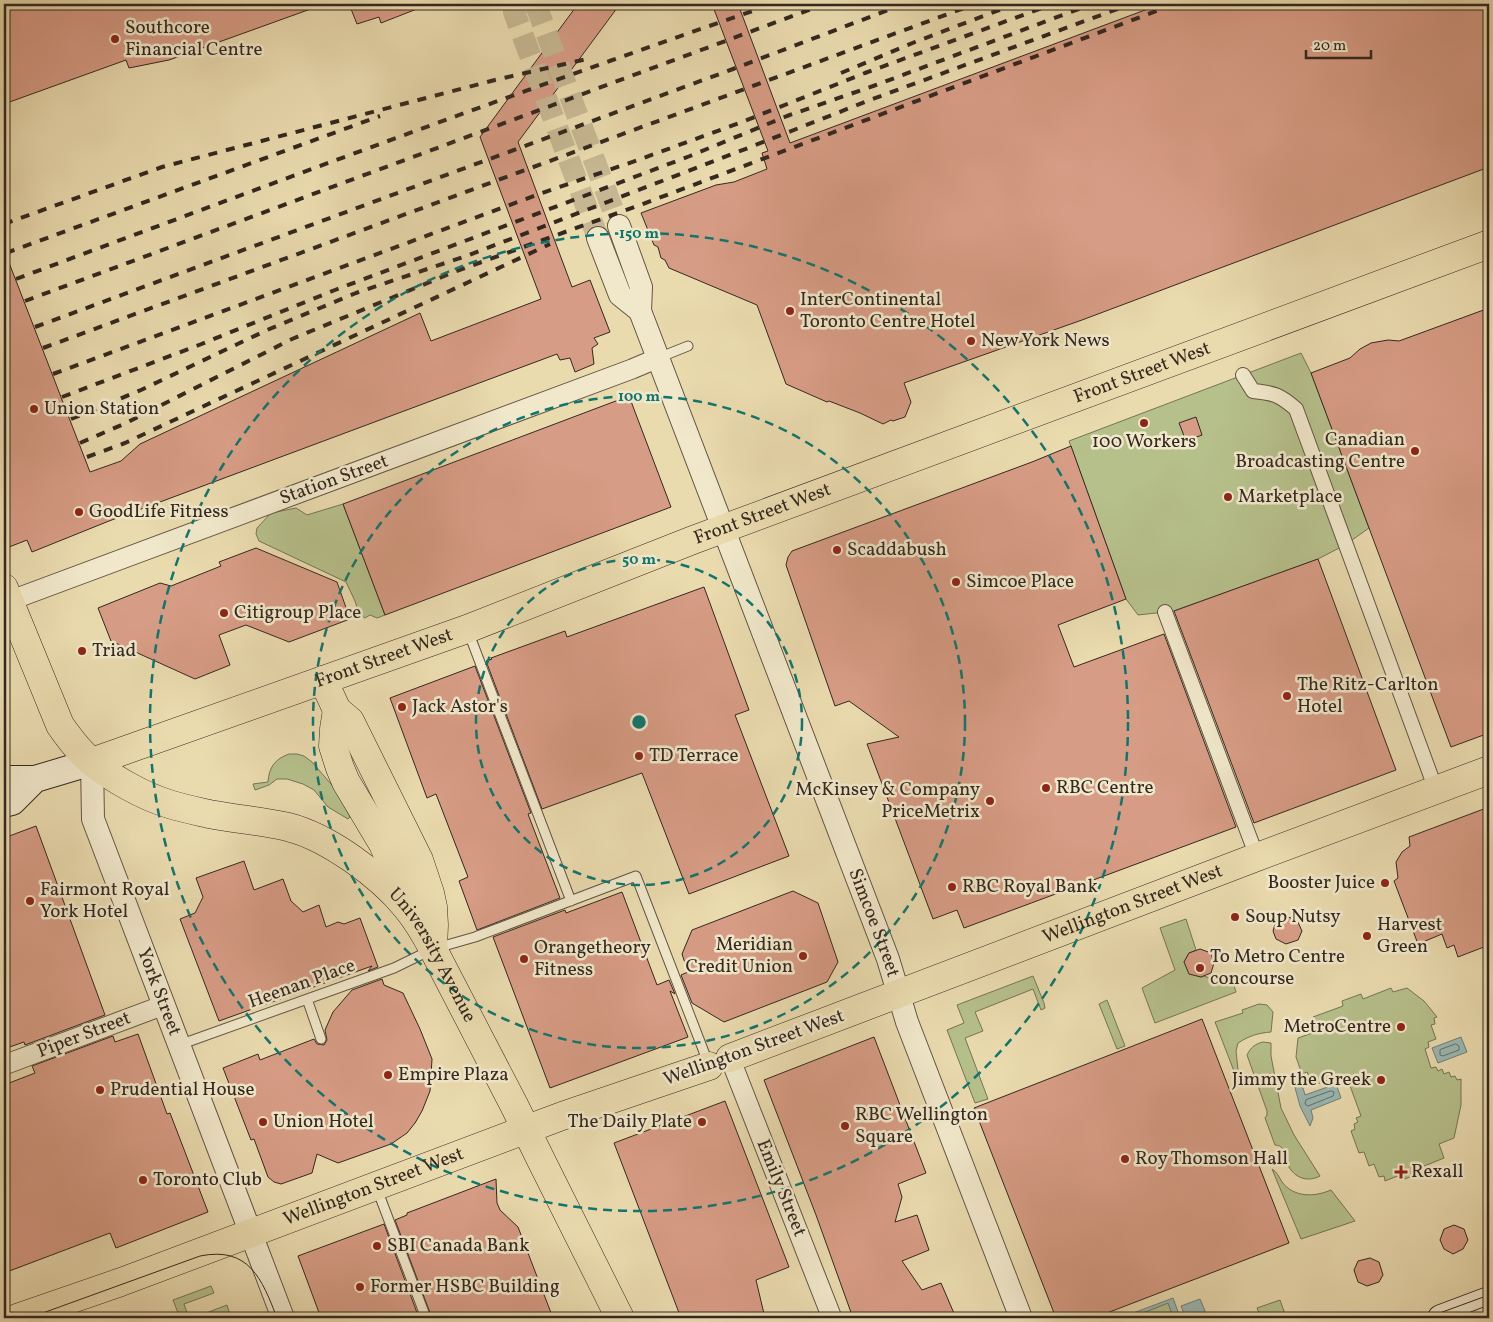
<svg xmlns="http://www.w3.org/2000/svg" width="1493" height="1322" font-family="Vollkorn,serif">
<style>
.green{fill:#b6c08b;stroke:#757456}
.water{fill:#9bb9b4;stroke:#727f79}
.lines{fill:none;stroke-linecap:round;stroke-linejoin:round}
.shore{stroke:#68706a;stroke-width:1}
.building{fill:#d79c85;stroke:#342820}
.tertiary-tunnel{stroke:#c6b792;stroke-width:22;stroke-dasharray:22 11;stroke-linecap:butt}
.service-casing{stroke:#625544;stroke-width:11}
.pedestrian-casing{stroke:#625544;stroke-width:16}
.minor-casing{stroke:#625544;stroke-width:21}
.tertiary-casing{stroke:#625544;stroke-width:24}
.secondary-casing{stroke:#342820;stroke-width:28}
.primary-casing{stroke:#342820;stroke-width:29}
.service{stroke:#f1e8cb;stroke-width:9}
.pedestrian{stroke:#f1e8cb;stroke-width:14}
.minor{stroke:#f1e8cb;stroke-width:19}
.tertiary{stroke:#f1e8cb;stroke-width:22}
.secondary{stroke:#f1e8cb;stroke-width:26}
.primary{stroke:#eadbaf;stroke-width:28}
.tram{stroke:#342820;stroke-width:1}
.rail{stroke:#342820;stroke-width:4;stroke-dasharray:9 9;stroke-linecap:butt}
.ring{fill:none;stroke:#0f766e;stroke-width:2.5;stroke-dasharray:9 6}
.poi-dot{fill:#8f2418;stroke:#f1e8cb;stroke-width:2}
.labels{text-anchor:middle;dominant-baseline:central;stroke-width:5;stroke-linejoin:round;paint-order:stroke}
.poi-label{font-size:19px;fill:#342820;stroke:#f1e8cb;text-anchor:start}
.street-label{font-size:19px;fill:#342820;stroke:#f1e8cb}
.centre{fill:#0f766e;stroke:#f1e8cb;stroke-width:2.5}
.ring-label{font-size:15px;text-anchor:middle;font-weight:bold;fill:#0f766e;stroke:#f1e8cb;stroke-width:5;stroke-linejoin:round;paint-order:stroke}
</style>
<rect width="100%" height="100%" fill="#eadbaf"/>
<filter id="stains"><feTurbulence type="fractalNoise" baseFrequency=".004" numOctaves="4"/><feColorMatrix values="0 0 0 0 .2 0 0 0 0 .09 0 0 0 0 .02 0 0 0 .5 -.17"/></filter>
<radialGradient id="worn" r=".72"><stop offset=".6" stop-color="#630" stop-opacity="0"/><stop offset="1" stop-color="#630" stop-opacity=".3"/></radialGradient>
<!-- green -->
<path class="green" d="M1301 353 1311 373 1369 528 1345 545 1318 559 1174 611 1138 615 1126 599 1069 441Z
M343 504 385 615 377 618 370 615 365 618 359 614 355 601 346 582 259 541 256 534 257 528 271 513 296 508 307 515Z
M289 754H297L304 756 312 762 337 791 350 817 348 819 328 807 314 790 303 784 287 779H277L269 785 255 790 253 784 268 782C269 767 275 759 289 754Z
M1186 919 1196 950 1189 953 1184 962 1189 973 1201 977 1204 976 1228 985 1233 983 1236 992 1155 1023 1142 988 1175 970 1160 928Z
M1033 976 1044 1003 1045 1008 1041 1010 1033 989 975 1012 983 1031 965 1038 988 1099 975 1103 947 1030 964 1023 957 1005Z
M1391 988 1393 992 1407 988 1424 1001 1437 1017 1434 1018 1435 1024 1431 1025 1436 1039 1428 1042 1429 1047 1425 1049 1431 1068 1436 1067 1438 1071 1442 1069 1444 1074 1449 1072 1451 1077 1455 1076 1457 1080 1461 1079V1105L1454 1138 1439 1144 1444 1158 1422 1167 1423 1172 1402 1180 1400 1175 1385 1181 1384 1176 1379 1177 1374 1164 1369 1166 1364 1152 1359 1153 1351 1131 1355 1129 1354 1124 1358 1122 1356 1118 1361 1116 1349 1083 1344 1085 1340 1076 1317 1084 1315 1080 1311 1081 1307 1072 1302 1074 1296 1057 1298 1038 1318 1031 1313 1017 1343 1006 1342 1001 1361 994 1363 999Z
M1107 1000 1125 1046 1117 1049 1099 1004Z
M1259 1004 1267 1005 1273 1012 1271 1032C1258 1033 1249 1036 1238 1043L1236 1051 1238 1070 1237 1071 1241 1082 1239 1084 1215 1022 1243 1013 1242 1010Z
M1263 1042 1271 1043V1056L1281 1108 1294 1135 1320 1176C1309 1182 1296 1179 1289 1167 1286 1161 1286 1154 1282 1148 1279 1145 1279 1146 1275 1145L1265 1118 1267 1115V1111L1247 1055C1251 1047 1255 1044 1263 1042Z
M1272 1169C1277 1172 1279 1177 1282 1182 1294 1198 1315 1197 1331 1190L1355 1221 1301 1239Z
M211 1286 214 1293 184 1304 189 1318H180L173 1300Z
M1280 1300 1285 1314 1273 1318H1261L1257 1308Z
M1168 1303 1174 1317 1171 1318H1130Z
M227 1305 230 1315 222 1318H193Z"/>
<!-- water -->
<path class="water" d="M1461 1037 1467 1052 1438 1063 1432 1048Z
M1294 1084 1303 1088 1305 1095 1336 1084 1341 1098 1311 1110 1313 1118 1310 1126 1300 1106Z
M1173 1298 1180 1317 1171 1318 1173 1317 1168 1303 1130 1318H1120Z
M1200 1299 1208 1318H1189L1187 1315 1185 1316 1181 1306Z"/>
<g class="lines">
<!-- shore -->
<path class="shore" d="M1456 1044 1459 1046V1050L1443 1056 1440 1055V1050Z
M1331 1091 1334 1092 1333 1096 1308 1106 1305 1104 1306 1100Z"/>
</g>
<!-- building -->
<path class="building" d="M4 4H318L319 6 169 60 129 68 126 60 4 104Z
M349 4H427V5L381 23 379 17 357 24Z
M578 4H620L518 142 572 287 590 280 610 332 594 338 598 344 592 348 594 364 575 372 570 358 560 360 557 354 109 521 32 552 27 540 4 549V255H6L90 472 121 461 140 444 420 313 431 341 541 299 480 137Z
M712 4H738L790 143 1161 4H1489V167L1082 320 904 383 911 402 905 417 893 421 891 420 883 424 860 413 829 401 827 402 786 384 757 305 669 268 665 260 661 258 658 247 654 245 641 213 716 185 734 182 767 169 762 153 768 151Z
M1489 308V733L1451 747 1311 373 1350 358 1360 349 1371 343 1388 340 1399 341Z
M629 396 671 507 385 615 343 504Z
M1196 417 1202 435 1186 441 1179 423Z
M1071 446 1126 599 1058 625 1074 667 1164 634 1236 827 964 928 957 910 933 919 867 744 899 737 849 701 835 706 786 565 788 557 792 551 1032 462Z
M256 548 337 582 350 619 289 642 246 625 219 635 230 665 195 679 111 641 98 608 160 583 171 586 221 566 219 562Z
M1318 559 1396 770 1254 823 1174 611Z
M704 587 749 710 735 715 789 856 689 894 642 773 542 809 486 661 492 659 491 658 565 631 567 637Z
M475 666 531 813 528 814 560 898 477 930 459 881 468 877 436 794 427 798 390 698Z
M1489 807V945L1458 957 1454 945 1447 948 1442 934 1418 944 1394 881 1398 878 1396 862 1402 852 1410 846 1409 837Z
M36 826 105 1015 25 1045 24 1042 4 1049V838Z
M244 861 254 890 283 879 291 901 303 912 319 905 326 927 338 922 344 924 360 918 378 967 368 971 372 966 219 1021 180 919 195 913 203 897 196 878Z
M793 891 818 903 838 962 827 982 724 1022 692 1003 681 975 688 972 682 954 692 930Z
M622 892 657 985 669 980 675 994 670 991 688 1037 550 1088 493 937 565 910 566 913Z
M1288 917 1297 920 1302 931 1298 940 1286 944 1276 939 1273 931 1276 921Z
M1200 949 1211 953 1214 963 1211 973 1201 977 1189 974 1184 962 1189 953Z
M382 979 384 985 403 993 420 1029 432 1059 430 1091 422 1111 415 1123 407 1133 391 1144 338 1163 317 1154 312 1173 281 1184 274 1182 268 1177 254 1139 251 1140 223 1068 258 1054 260 1060 314 1039 317 1044 324 1045 327 1040 325 1030 333 1012 352 990Z
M1202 1019 1289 1243 1094 1318H1056L974 1108Z
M138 1034 167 1114 170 1113 208 1212 116 1248 110 1233 4 1273V1085L35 1073 32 1066 113 1036 115 1042Z
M874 1037 926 1173 898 1184 902 1197 895 1222 917 1215 929 1250 902 1261 922 1290 941 1283 956 1318H853L816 1215 764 1080Z
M725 1101 789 1267 756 1280 765 1318H681L614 1143Z
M496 1179 497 1203 500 1210 518 1227 553 1318H432L395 1220 407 1215V1213Z
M384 1224 419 1318H321L298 1256Z
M1454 1225 1464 1229 1468 1240 1463 1249 1453 1254 1444 1249 1440 1240 1444 1229Z
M1370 1258 1379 1262 1383 1275 1379 1282 1367 1286 1358 1282 1354 1270 1358 1261Z"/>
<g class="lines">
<!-- tertiary-tunnel -->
<path class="tertiary-tunnel" d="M514 4V12L598 238
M533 4 537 8 619 226"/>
<defs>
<path id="service" d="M658 358 688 346
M468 631 571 901
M307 999 321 1039
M179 1045 394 968 433 949 475 937 636 876 709 1065
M377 1189 426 1318"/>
<path id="pedestrian" d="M1243 375 1253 391C1274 393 1280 395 1296 409L1436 790
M1165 612 1257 857"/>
<path id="minor" d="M9 601 632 369 658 358
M730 1058 832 1318
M4 1065 164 1005"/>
<g id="tertiary">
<path id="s1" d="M619 226 641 287 640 311 888 959 907 1022 1021 1318"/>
<path d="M598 238 620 295 640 311"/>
<path id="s2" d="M92 762 93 819 283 1318"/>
</g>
<path id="secondary" d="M4 780 8 779H35L92 762
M4 804 12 802 35 779
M1441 1318 1489 1300"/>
<g id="primary">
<path id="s3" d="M4 588 60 725C69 738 79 752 92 762 113 779 143 796 169 804 182 808 196 811 209 814 235 819 262 821 288 827 328 837 381 876 406 907 417 920 425 934 433 949L514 1105 541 1160 620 1318"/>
<path d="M323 680 337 710 350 721 419 860 430 893 433 907 434 925 433 949"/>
<path d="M337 710 334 729 333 746 340 768 346 782 383 844 394 869 405 905"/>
<path id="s4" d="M92 762 467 629 693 540 1489 244"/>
<path id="s5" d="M730 1058 1257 857 1489 770"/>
<path id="s6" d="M17 1318 121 1282 562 1116 709 1066"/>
</g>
</defs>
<!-- service casing -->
<use href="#service" class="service-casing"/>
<!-- pedestrian casing -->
<use href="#pedestrian" class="pedestrian-casing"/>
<!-- minor casing -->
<use href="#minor" class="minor-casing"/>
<!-- tertiary casing -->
<use href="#tertiary" class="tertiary-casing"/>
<!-- secondary casing -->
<use href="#secondary" class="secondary-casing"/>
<!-- primary casing -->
<use href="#primary" class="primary-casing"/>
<!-- service -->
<use href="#service" class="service"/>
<!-- pedestrian -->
<use href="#pedestrian" class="pedestrian"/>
<!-- minor -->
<use href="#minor" class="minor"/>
<!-- tertiary -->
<use href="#tertiary" class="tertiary"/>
<!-- secondary -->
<use href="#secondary" class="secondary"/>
<!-- primary -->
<use href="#primary" class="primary"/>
<!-- tram -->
<path class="tram" d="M29 1318 200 1256C249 1246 262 1279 277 1318
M1426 1318 1489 1295
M1455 1318 1489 1305"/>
<!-- rail -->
<path class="rail" d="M841 73 915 42 1015 4
M4 224 162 167 495 80 587 59
M6 253 380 116
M16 279C268 185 519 91 773 4
M25 301 825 4
M35 327 733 69 904 4
M43 348 975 4
M53 374 542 193 638 160 742 122 865 73 1053 4
M62 397 199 345 335 290 690 156 787 116 876 85 1092 4
M71 419 141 390 267 330 356 293 469 255 748 148 870 100 1131 4
M80 443 126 423 292 339 454 272 640 205 1175 4
M87 457 125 443 550 244"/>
</g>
<!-- distance rings -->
<g class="ring">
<circle cx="639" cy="722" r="163"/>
<circle cx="639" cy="722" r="326"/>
<circle cx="639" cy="722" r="489"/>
</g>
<!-- markers -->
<g class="poi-dot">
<circle cx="115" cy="39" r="5"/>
<circle cx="790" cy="311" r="5"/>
<circle cx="971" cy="341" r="5"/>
<circle cx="34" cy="409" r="5"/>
<circle cx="1144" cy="423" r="5"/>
<circle cx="1415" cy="451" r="5"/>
<circle cx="1228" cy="497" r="5"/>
<circle cx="79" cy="512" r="5"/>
<circle cx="837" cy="550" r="5"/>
<circle cx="956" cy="582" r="5"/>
<circle cx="224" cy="613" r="5"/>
<circle cx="82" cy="651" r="5"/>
<circle cx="1287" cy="696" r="5"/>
<circle cx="402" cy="707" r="5"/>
<circle cx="639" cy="756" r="5"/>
<circle cx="1046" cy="788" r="5"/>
<circle cx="990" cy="801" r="5"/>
<circle cx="1385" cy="883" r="5"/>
<circle cx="952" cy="887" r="5"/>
<circle cx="30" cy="901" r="5"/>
<circle cx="1235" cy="917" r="5"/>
<circle cx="1367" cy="936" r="5"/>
<circle cx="803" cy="956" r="5"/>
<circle cx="524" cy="959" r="5"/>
<circle cx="1200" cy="968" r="5"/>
<circle cx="1401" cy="1027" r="5"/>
<circle cx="388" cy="1075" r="5"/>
<circle cx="1381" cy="1080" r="5"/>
<circle cx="100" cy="1090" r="5"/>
<circle cx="263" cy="1122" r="5"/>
<circle cx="702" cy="1122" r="5"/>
<circle cx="845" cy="1126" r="5"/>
<circle cx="1125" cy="1159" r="5"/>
<path d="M1398.5 1164.5h5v5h5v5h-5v5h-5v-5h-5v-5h5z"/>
<circle cx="143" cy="1180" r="5"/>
<circle cx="377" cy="1246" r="5"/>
<circle cx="360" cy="1287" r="5"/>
</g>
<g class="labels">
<!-- poi labels -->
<g class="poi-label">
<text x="125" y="28">Southcore<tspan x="125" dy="22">Financial Centre</tspan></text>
<text x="800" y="300">InterContinental<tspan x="800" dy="22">Toronto Centre Hotel</tspan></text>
<text x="981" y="341">New York News</text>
<text x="44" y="409">Union Station</text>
<text x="1405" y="440" text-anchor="end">Canadian<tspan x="1405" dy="22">Broadcasting Centre</tspan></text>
<text x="1144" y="442" text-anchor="middle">100 Workers</text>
<text x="1238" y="497">Marketplace</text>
<text x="89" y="512">GoodLife Fitness</text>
<text x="847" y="550">Scaddabush</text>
<text x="966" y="582">Simcoe Place</text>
<text x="234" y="613">Citigroup Place</text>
<text x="92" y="651">Triad</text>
<text x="1297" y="685">The Ritz-Carlton<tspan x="1297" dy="22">Hotel</tspan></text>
<text x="412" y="707">Jack Astor's</text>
<text x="649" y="756">TD Terrace</text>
<text x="1056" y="788">RBC Centre</text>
<text x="980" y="790" text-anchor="end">McKinsey &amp; Company<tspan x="980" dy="22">PriceMetrix</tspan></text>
<text x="1375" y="883" text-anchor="end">Booster Juice</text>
<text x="962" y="887">RBC Royal Bank</text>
<text x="40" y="890">Fairmont Royal<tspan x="40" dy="22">York Hotel</tspan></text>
<text x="1245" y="917">Soup Nutsy</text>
<text x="1377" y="925">Harvest<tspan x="1377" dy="22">Green</tspan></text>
<text x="793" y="945" text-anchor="end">Meridian<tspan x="793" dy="22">Credit Union</tspan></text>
<text x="534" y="948">Orangetheory<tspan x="534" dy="22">Fitness</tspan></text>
<text x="1210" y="957">To Metro Centre<tspan x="1210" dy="22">concourse</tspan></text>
<text x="1391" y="1027" text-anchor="end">MetroCentre</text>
<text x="398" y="1075">Empire Plaza</text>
<text x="1371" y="1080" text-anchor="end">Jimmy the Greek</text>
<text x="110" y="1090">Prudential House</text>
<text x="855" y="1115">RBC Wellington<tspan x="855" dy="22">Square</tspan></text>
<text x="273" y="1122">Union Hotel</text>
<text x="692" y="1122" text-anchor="end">The Daily Plate</text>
<text x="1135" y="1159">Roy Thomson Hall</text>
<text x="1411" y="1172">Rexall</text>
<text x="153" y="1180">Toronto Club</text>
<text x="387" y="1246">SBI Canada Bank</text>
<text x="370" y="1287">Former HSBC Building</text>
</g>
<!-- street labels -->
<g class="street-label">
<text stroke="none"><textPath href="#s4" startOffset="1120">Front Street West</textPath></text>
<text transform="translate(334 480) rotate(-20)">Station Street</text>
<text stroke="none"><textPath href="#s4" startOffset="715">Front Street West</textPath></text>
<text stroke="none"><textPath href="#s4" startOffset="310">Front Street West</textPath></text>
<text stroke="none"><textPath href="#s5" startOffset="431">Wellington Street West</textPath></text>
<text stroke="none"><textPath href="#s1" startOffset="744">Simcoe Street</textPath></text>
<text stroke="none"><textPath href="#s3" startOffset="606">University Avenue</textPath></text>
<text transform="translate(302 984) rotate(-20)">Heenan Place</text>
<text stroke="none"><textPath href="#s2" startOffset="242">York Street</textPath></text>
<text transform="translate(84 1035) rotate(-21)">Piper Street</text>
<text transform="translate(754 1048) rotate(-20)">Wellington Street West</text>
<text stroke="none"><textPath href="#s6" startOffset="380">Wellington Street West</textPath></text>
<text transform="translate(781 1188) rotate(68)">Emily Street</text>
</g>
</g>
<circle cx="639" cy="722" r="8" class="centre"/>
<g class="ring-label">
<text x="639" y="238">150 m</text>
<text x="639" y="401">100 m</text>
<text x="639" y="564">50 m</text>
</g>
<!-- margin -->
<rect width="1493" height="1322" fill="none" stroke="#eadbaf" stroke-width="20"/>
<rect x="5" y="5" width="1483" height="1312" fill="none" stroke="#342820" stroke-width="2.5"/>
<rect x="10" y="10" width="1473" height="1302" fill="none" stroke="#342820"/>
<!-- scale -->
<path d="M1306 50v8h65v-8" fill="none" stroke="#342820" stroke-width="2.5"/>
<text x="1313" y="50" font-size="15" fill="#342820" stroke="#f1e8cb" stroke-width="4" paint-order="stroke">20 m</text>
<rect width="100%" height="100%" filter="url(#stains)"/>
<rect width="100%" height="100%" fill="url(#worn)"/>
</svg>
